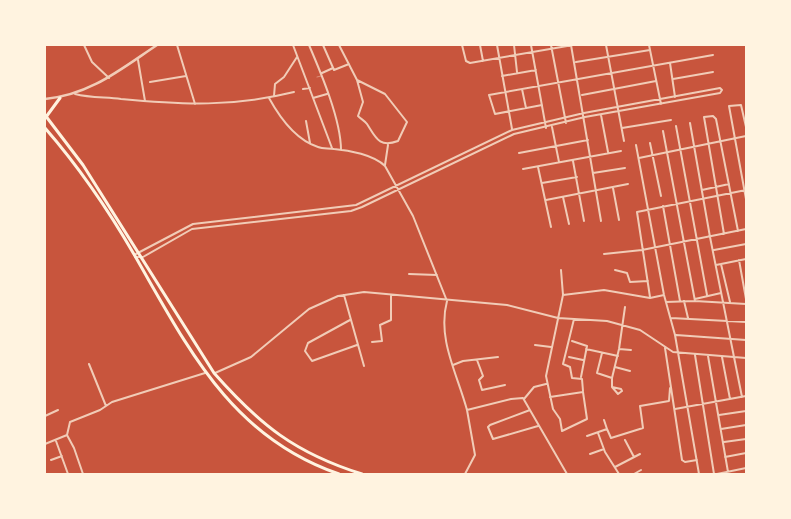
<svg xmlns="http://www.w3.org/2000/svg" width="791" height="519" font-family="Lato,sans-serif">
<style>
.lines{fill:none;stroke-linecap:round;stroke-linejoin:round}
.service{stroke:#f1ccb7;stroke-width:0.5}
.minor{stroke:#f1ccb7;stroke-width:2}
.tertiary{stroke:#f1ccb7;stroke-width:2.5}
.trunk{stroke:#fff3e0;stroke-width:3}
</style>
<rect width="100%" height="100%" fill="#c8553d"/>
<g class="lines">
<!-- service -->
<path class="service" d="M317 77 321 76"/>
<!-- minor -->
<path class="minor" d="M84 45 92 62 109 78
M177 45 195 104
M293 45 332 148
M309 45C321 73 341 120 341 150
M323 45 334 70 349 64
M339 45 357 80 385 94 407 122 398 141C379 148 376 138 367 124 365 121 361 119 358 116L363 102 357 80
M462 45 466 61 470 63 573 45
M480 45 483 61
M497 45 512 129
M514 45 517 72
M531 45 546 128
M551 45 566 123
M571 45 601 221
M606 45 624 141
M649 45 661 104
M138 60 145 101
M576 62 650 50
M670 63 675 97
M322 73 333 68
M502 76 536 70
M673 79 713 72
M150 82 186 76
M303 89 310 88
M522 89 526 108
M75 94C90 98 106 97 121 99 184 105 233 107 294 92
M582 95 656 81
M274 96 275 84 284 77 297 57
M269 98C280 118 296 140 318 147 323 149 328 148 334 149 349 150 374 155 385 166L413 216 447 301C437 339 457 373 467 410L511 399 523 398 567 474
M313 98 327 94
M542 105 495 114 489 95 713 55
M601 115 608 152
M306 121 310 143
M690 123 710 237 742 397
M676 126 707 295
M552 127 559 162
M746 127 741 105 729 106 746 199
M622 128 671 120
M663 131 695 301
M650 143 661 196
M636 145 664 295 675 335 699 474
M519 153 588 140
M639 158 746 136
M573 161 584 221
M385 165 388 145
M538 167 551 227
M523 169 621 151
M593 173 625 168
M542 183 577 177
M613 188 619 220
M702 190 729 184
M563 197 569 224
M546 200 628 184
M663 206 680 301
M724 234 704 117 713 116 716 119 738 231
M714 250 746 244
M604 254 642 250 746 229
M134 255 193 224 356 205 512 130 584 113 720 88 722 90 720 93 585 117 514 134 362 207 351 211 192 229 143 257H135
M739 260 746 299
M721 264 730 302
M716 265 746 259
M561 270 563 295
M615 270 627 273 630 282 648 281
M409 274 437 275
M344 295 364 366
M650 297 637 212 746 190
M695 299 721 293
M684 301 688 318
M666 302 695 301 746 304
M671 318 746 322
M574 319 563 364 570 367 572 378 582 379 583 391
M350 320 308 343 305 351 312 361 357 345
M676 335 746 340
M572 341 587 346 581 377
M372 342 382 341 380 325 391 320V295
M535 345 551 347
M665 348 682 460 685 462 697 460
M586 349 618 356
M619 349 631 350
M602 353 597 373 612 378
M695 355 714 474
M708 356 728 472
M569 357 583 360
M722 357 730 399
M477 360 483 376 479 380 482 390 505 385
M89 364 106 406
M453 365 463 361 498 357
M615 367 630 371
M215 373 251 357 309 309 338 296 364 292 507 305 558 318 607 321 640 330 673 352 746 358
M612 387 621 389 622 391
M622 391 618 394 612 387V378L619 349 625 307
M550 397 583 392 587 419 562 431 560 419 553 409 546 376 563 295 604 290 650 298 664 295
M524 399 534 387 546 384
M675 409 746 396
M530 410 490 425 488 427 493 439 538 426
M719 415 746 411
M45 416 58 410
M607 429 611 438 643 428 640 406 669 401 670 388
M721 429 746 425
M598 433 605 452 619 474
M67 435 74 448 83 474
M587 436 607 429 604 420
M625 440 634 457
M56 441 68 474
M724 442 746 439
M45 444 67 435 70 422 100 410 112 402 205 373
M590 454 604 449
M725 457 746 453
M51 460 62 456
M615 467 640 454
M465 474 475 455 467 410
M634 474 641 470
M717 474 746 468"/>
<!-- tertiary -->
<path class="tertiary" d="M45 99C90 95 121 69 157 45"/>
<!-- trunk -->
<path class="trunk" d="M45 115 83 165 214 373C260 425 295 453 362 474
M46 117 60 98
M45 128C79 167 109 211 135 256 188 348 231 437 339 474"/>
</g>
<!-- border -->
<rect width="791" height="519" fill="none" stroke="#fff3e0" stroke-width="92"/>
</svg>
